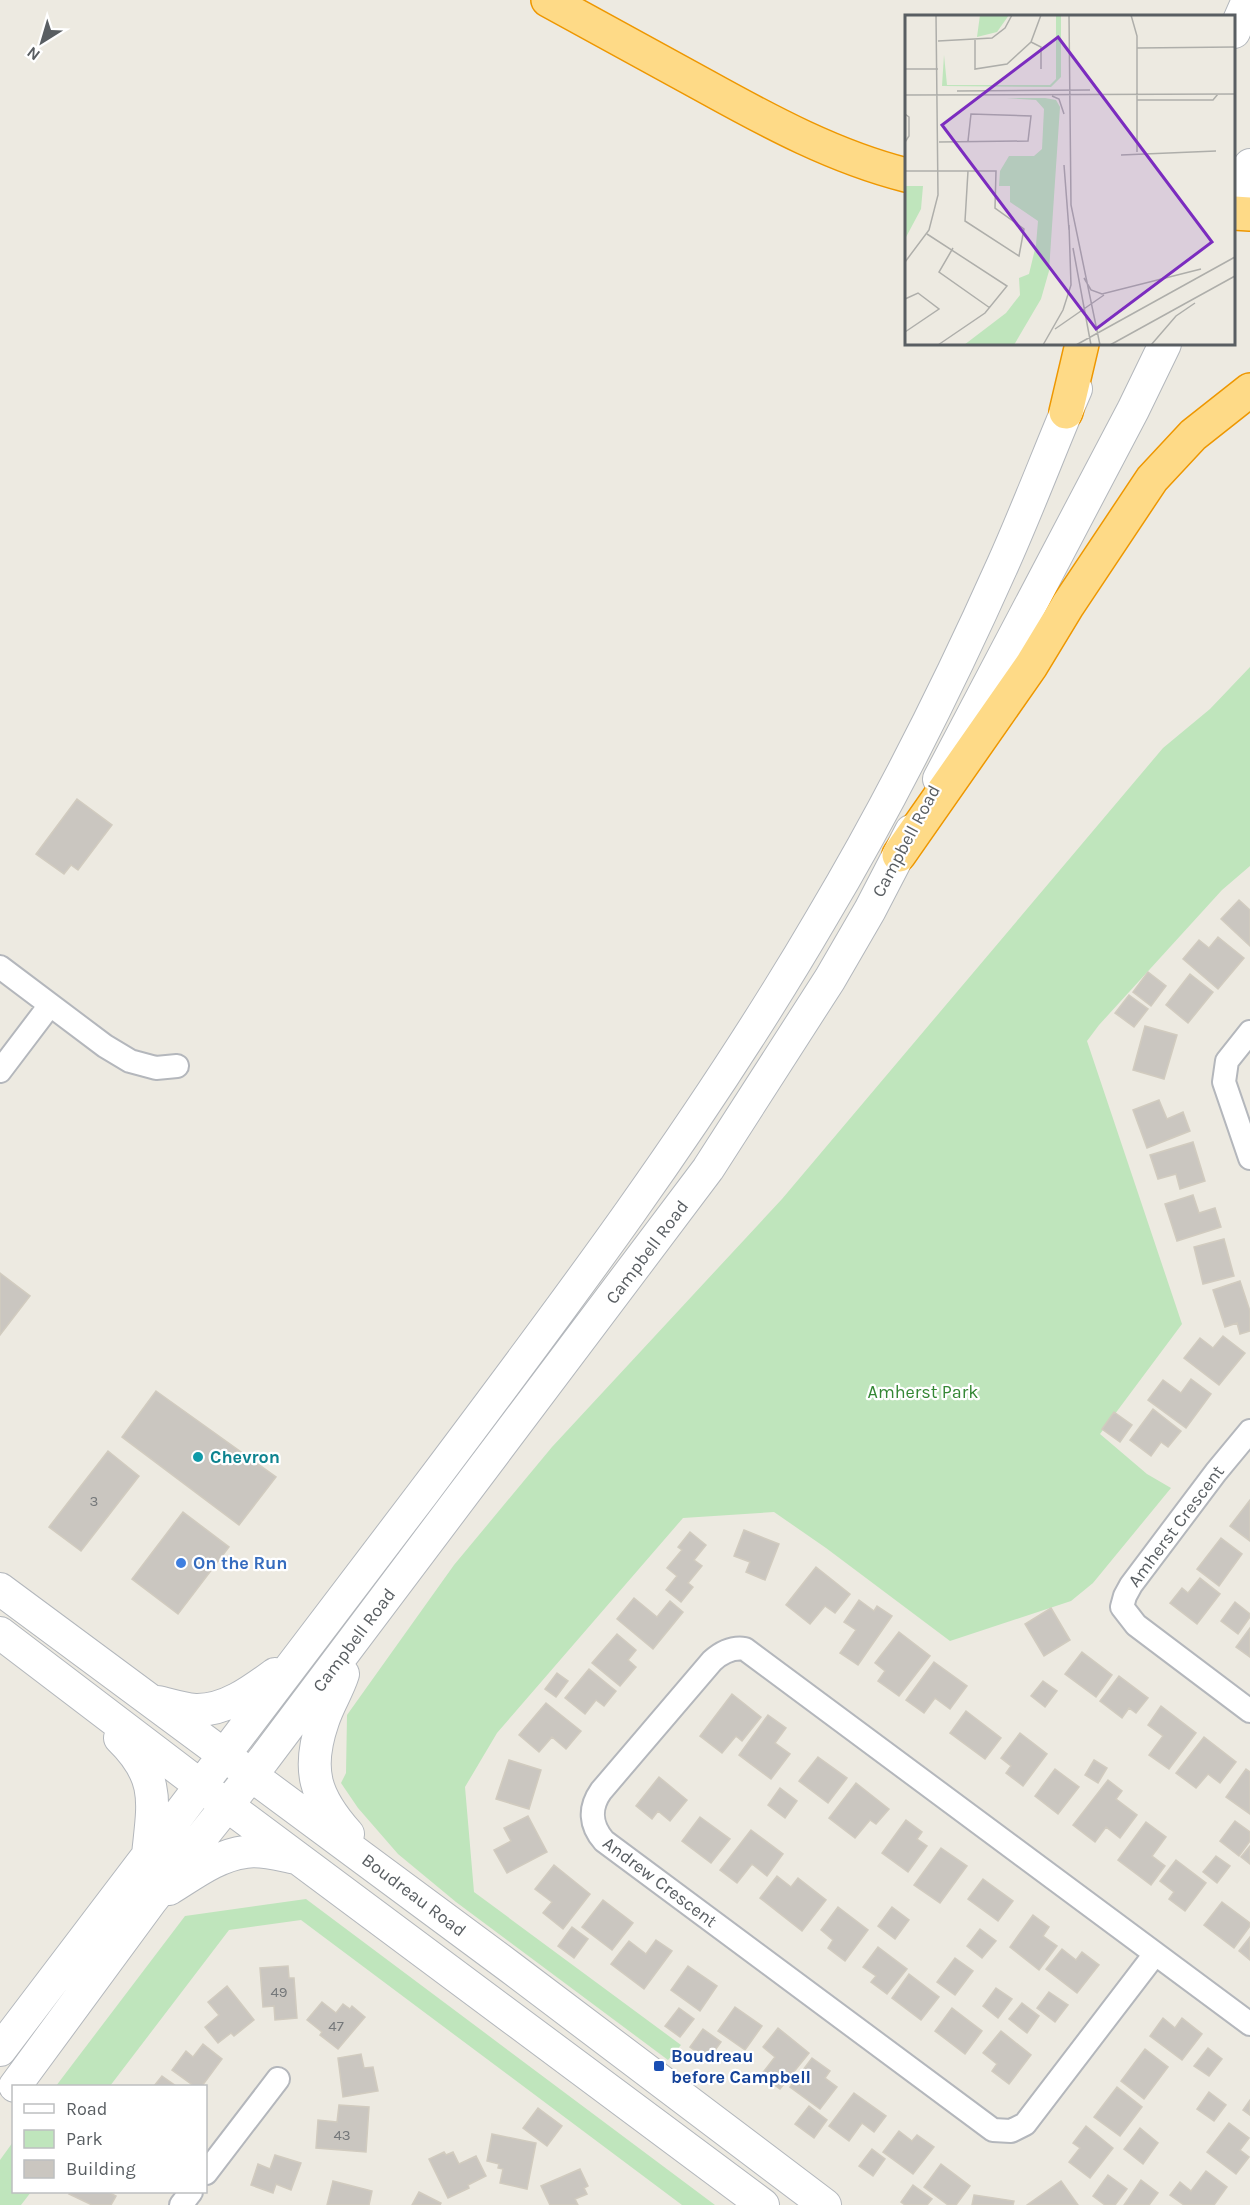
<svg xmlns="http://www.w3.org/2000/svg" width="1250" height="2205" font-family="Karla,sans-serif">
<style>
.green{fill:#bfe5bc}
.building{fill:#cac6c0;stroke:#d1cbbf;stroke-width:1.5}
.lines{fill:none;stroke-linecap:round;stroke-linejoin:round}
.minor-casing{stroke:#b4b7bc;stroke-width:26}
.secondary-casing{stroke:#b3b7bc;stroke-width:34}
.motorway-casing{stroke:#ee9700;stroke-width:36}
.minor{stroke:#fff;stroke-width:22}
.secondary{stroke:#fff;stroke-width:32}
.motorway{stroke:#feda87;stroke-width:33}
.culture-dot{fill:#0f9aa8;stroke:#fff;stroke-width:2}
.shop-dot{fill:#3f7fe0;stroke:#fff;stroke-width:2}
.transit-dot{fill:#1a4fb4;stroke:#fff;stroke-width:2}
.labels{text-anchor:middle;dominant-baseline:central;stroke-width:4.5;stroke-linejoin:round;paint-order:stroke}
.number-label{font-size:15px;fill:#75787a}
.street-label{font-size:18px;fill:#595e62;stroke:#fff}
.park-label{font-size:18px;fill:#348734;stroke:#fff}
.culture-label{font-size:18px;font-weight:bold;fill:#0d838f;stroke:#fff;text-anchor:start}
.shop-label{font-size:18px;font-weight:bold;fill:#366cbe;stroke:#fff;text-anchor:start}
.transit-label{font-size:18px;font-weight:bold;fill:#164399;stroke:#fff;text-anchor:start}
.inset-road{fill:none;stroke:#aeaeaa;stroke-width:1.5}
.view{fill:#7b2cbf;fill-opacity:0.15;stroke:#7b2cbf;stroke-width:3}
.inset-edge{fill:none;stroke:#595e62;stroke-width:3}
</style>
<rect width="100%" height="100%" fill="#edeae1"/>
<!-- green -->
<path class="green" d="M1250 667V866L1222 890 1099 1025 1087 1041 1182 1324 1100 1434 1147 1474 1171 1488 1093 1583 1071 1601 950 1641 826 1548 774 1512 683 1518 497 1733 465 1787 474 1892 681 2045 668 2060 456 1902 398 1854 358 1808 341 1783 346 1773 347 1715 454 1565 552 1447 782 1199 1163 748 1210 709Z
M306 1899 715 2205H682L301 1920 229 1930 110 2086H56L185 1916Z
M13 2142 14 2192H31L21 2205H0V2160Z"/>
<!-- building -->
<path class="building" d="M77 799 112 825 78 870 71 865 64 874 36 854Z
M1239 900 1250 910V946L1221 919Z
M1218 937 1244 958 1218 989 1183 959 1199 940 1209 948Z
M1148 972 1166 986 1151 1006 1133 992Z
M1190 974 1213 992 1188 1023 1166 1005Z
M1129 995 1148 1009 1134 1027 1115 1013Z
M1145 1026 1177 1035 1164 1079 1133 1070Z
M1159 1100 1167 1119 1183 1112 1190 1131 1147 1148 1133 1110Z
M1193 1142 1205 1181 1180 1189 1176 1174 1158 1179 1150 1155Z
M1193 1195 1199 1213 1215 1208 1221 1227 1177 1241 1165 1204Z
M1224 1239 1234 1276 1203 1284 1194 1247Z
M0 1273 30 1296 0 1335Z
M1240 1281 1250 1311V1331L1240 1334 1237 1323 1225 1327 1213 1290Z
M1223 1336 1245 1353 1219 1385 1184 1358 1200 1338 1213 1348Z
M1191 1379 1211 1394 1186 1428 1148 1400 1163 1380 1181 1393Z
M156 1391 276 1477 239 1525 122 1437Z
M1153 1409 1181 1431 1168 1447 1161 1442 1151 1456 1130 1440Z
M1114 1412 1132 1425 1120 1442 1102 1429Z
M108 1451 139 1476 81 1551 49 1527Z
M1250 1500V1541L1230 1526Z
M183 1512 229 1547 178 1614 132 1579Z
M744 1530 779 1544 765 1580 746 1572 750 1562 734 1556Z
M690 1532 706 1545 694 1560 702 1566 688 1583 693 1587 681 1602 666 1590 677 1576 667 1568 682 1550 678 1547Z
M1221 1538 1242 1554 1219 1586 1197 1569Z
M816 1567 850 1594 835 1613 825 1606 810 1624 786 1605Z
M1200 1578 1220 1594 1197 1624 1170 1603 1182 1588 1188 1593Z
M634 1598 657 1617 670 1601 683 1612 653 1649 617 1619Z
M859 1600 874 1611 877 1606 892 1616 858 1665 840 1653 856 1630 844 1622Z
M1235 1602 1250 1614V1617L1238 1634 1221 1621Z
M1051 1608 1070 1640 1044 1656 1025 1624Z
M1250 1628V1657L1236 1647Z
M899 1632 930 1656 899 1696 878 1681 885 1671 875 1663Z
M617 1634 636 1650 628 1660 636 1667 620 1686 592 1663Z
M1082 1652 1112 1675 1096 1697 1065 1674Z
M934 1662 967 1686 950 1709 935 1698 924 1713 906 1700Z
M589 1669 616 1691 604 1706 596 1700 585 1714 565 1698Z
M557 1673 568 1681 556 1697 545 1689Z
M1119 1676 1148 1698 1136 1713 1129 1708 1122 1718 1100 1701Z
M1043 1681 1057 1691 1045 1707 1031 1696Z
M732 1694 761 1717 742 1741 736 1736 722 1753 700 1736Z
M546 1703 581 1731 566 1749 552 1737 539 1752 519 1735Z
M1161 1706 1196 1733 1169 1769 1149 1755 1163 1736 1148 1725Z
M966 1711 1001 1738 985 1759 950 1733Z
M768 1715 786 1728 775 1743 790 1754 771 1779 739 1755Z
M1020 1733 1047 1754 1023 1786 1006 1773 1011 1766 1001 1758Z
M1204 1737 1236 1762 1220 1783 1208 1774 1196 1788 1176 1773Z
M818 1757 847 1778 828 1803 799 1781Z
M509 1760 541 1770 529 1809 496 1799Z
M1094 1760 1107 1768 1098 1783 1085 1775Z
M1055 1769 1079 1787 1058 1814 1035 1796Z
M1246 1769 1250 1772V1814L1226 1797Z
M659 1777 687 1800 670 1821 658 1811 652 1819 636 1806Z
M1108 1780 1122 1791 1116 1799 1137 1815 1120 1838 1106 1827 1095 1842 1073 1825Z
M856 1783 889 1809 876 1824 870 1820 855 1838 829 1818Z
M780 1788 797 1801 785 1818 768 1805Z
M528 1816 547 1852 507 1873 494 1850 511 1841 504 1828Z
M700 1817 730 1839 711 1863 682 1841Z
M906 1820 922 1832 917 1839 927 1846 908 1872 882 1853Z
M1235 1821 1250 1832V1841L1239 1856 1220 1841Z
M1146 1822 1166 1837 1152 1856 1165 1866 1151 1885 1118 1860Z
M751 1830 783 1854 767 1876 752 1864 737 1883 720 1870Z
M1250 1846V1864L1241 1857Z
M941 1848 967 1866 940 1903 914 1885Z
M1216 1856 1230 1866 1217 1883 1203 1872Z
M1176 1860 1206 1883 1185 1911 1169 1899 1174 1892 1160 1881Z
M554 1865 590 1894 563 1929 543 1913 552 1902 535 1889Z
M777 1876 791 1887 798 1878 826 1900 802 1931 760 1898Z
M983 1879 1013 1901 998 1921 968 1899Z
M603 1900 633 1923 612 1950 582 1927Z
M1222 1902 1250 1923V1926L1234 1948 1204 1925Z
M838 1907 868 1930 845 1961 828 1948 833 1940 821 1930Z
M892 1907 909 1920 895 1939 878 1926Z
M1033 1915 1049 1927 1043 1936 1057 1946 1039 1970 1010 1947Z
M572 1927 588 1939 574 1958 558 1946Z
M980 1929 996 1941 982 1958 967 1946Z
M1250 1937V1960L1239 1951Z
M656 1940 672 1951 644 1989 611 1964 629 1941 646 1954Z
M878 1947 907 1969 887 1994 871 1982 876 1976 863 1967Z
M1062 1949 1076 1960 1082 1952 1099 1965 1077 1993 1046 1969Z
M955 1958 973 1971 955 1995 937 1982Z
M288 1966 289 1978H294L297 2018 275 2020 274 2006 263 2007 260 1968Z
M688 1966 717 1986 700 2011 671 1990Z
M909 1974 939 1997 921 2020 892 1998Z
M227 1986 254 2020 234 2036 231 2033 218 2043 205 2027 219 2015 208 2002Z
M996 1988 1012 1999 998 2018 983 2006Z
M1049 1992 1068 2005 1055 2022 1037 2008Z
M322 2002 336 2013 343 2004 350 2009 352 2006 365 2017 338 2049 320 2035 322 2032 307 2020Z
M1022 2003 1039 2016 1027 2033 1009 2019Z
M735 2007 762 2026 745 2050 718 2031Z
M679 2008 694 2019 680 2037 665 2026Z
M952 2008 982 2031 965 2054 935 2031Z
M1163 2018 1175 2028 1182 2018 1202 2034 1182 2060 1150 2036Z
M778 2028 809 2053 780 2089 761 2075 775 2057 763 2047Z
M703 2029 721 2042 708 2060 690 2047Z
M1001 2031 1031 2055 1009 2084 992 2071 997 2064 983 2053Z
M203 2044 222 2059 202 2086H194L172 2070 186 2051 193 2057Z
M1208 2048 1222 2059 1209 2076 1194 2066Z
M1145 2049 1168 2067 1144 2099 1121 2081Z
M361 2054 364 2068 373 2067 378 2091 343 2097 338 2058Z
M812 2058 830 2071 825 2078 837 2087 820 2109 790 2087Z
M162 2076 176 2086H154Z
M1117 2087 1142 2107 1120 2136 1094 2117Z
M1209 2092 1226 2105 1214 2121 1197 2109Z
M854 2093 886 2116 874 2132 862 2123 849 2141 829 2126Z
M1250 2100V2115L1243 2110Z
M339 2105 369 2107 366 2152 316 2148 318 2120 337 2122Z
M809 2106 827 2120 814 2138 795 2124Z
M538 2108 562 2126 547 2146 523 2128Z
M1229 2123 1249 2138 1240 2150 1249 2157 1236 2174 1207 2152Z
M1086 2126 1113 2148 1090 2178 1069 2162 1080 2148 1073 2143Z
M1140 2128 1158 2143 1143 2164 1124 2149Z
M899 2131 912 2141 917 2135 934 2147 913 2174 883 2152Z
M492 2134 536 2143 527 2189 500 2183 503 2169 498 2168 499 2164 487 2161Z
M872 2149 885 2159 873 2176 859 2166Z
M444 2152 446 2155 453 2152 459 2164 476 2156 486 2176 468 2185 469 2188 448 2198 429 2159Z
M275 2155 301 2163 291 2190 276 2184 273 2193 251 2185 258 2164 270 2169Z
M941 2164 970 2186 956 2205H948L924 2187Z
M580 2169 588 2186 584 2188 587 2194 575 2199 578 2205H550L541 2186Z
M1206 2171 1227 2187 1214 2205H1184L1170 2195 1180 2182 1191 2191Z
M1108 2175 1127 2189 1115 2205H1105L1093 2196Z
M1141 2180 1158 2193 1149 2205H1124Z
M333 2181 372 2191 369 2205H327Z
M1061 2181 1078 2205H1027Z
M913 2185 932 2199 927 2205H905L901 2202Z
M71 2192H111L110 2193 116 2196 111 2205H92L69 2194Z
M419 2192 441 2203 440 2205H412Z
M974 2195 1014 2201 1013 2205H972Z"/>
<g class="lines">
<defs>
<path id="minor" d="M0 967 105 1046 130 1061 156 1068 177 1066
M1250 1032 1227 1061 1224 1082 1250 1158
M0 1071 50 1005
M1250 1431 1216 1472 1131 1585 1125 1596 1122 1607 1136 1625 1250 1711
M1155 1954 1025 2124 1011 2131 993 2130 604 1841C590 1825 589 1808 601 1791L712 1661C722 1652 732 1647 745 1649L1250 2024
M206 2173 278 2079
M181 2205 191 2192"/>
<path id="secondary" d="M1234 32 1248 0
M1234 203 1250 165
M939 779 1133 410 1165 344
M0 1589 510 1967 825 2205
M0 1633 201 1786 763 2205
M343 1674C338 1690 328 1705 323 1721 306 1770 315 1797 348 1834
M158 1702C170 1705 183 1709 195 1710 225 1711 252 1691 275 1674
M120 1738C161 1778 153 1804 148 1855
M169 1889C192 1875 218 1855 245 1852 261 1849 280 1855 296 1858
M0 2050C140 1864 282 1679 423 1493 563 1307 703 1121 821 919 889 805 949 685 1003 564 1029 506 1051 447 1076 389
M15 2086 151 1901 264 1759 708 1169 830 979 870 910 911 831"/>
<path id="motorway" d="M548 0C601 29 653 58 705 86 770 122 835 157 906 175
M1234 213 1250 214
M1066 412 1082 344
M899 855 1031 666 1068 605 1152 479 1193 435 1250 390"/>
</defs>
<!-- minor casing -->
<use href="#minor" class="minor-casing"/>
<!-- secondary casing -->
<use href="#secondary" class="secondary-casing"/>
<!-- motorway casing -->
<use href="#motorway" class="motorway-casing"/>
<!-- minor -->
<use href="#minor" class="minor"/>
<!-- secondary -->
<use href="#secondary" class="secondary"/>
<!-- motorway -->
<use href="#motorway" class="motorway"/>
</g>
<!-- markers -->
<circle class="culture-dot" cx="198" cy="1457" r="6"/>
<circle class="shop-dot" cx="181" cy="1563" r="6"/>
<rect class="transit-dot" x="653" y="2060" width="12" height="12" rx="3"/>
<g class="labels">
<!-- number labels -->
<g class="number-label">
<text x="94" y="1501">3</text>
<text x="279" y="1992">49</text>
<text x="336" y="2026">47</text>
<text x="342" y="2135">43</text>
</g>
<!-- street labels -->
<g class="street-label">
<text transform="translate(906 841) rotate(-62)">Campbell Road</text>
<text transform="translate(647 1252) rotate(-53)">Campbell Road</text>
<text transform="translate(1176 1526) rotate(-53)">Amherst Crescent</text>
<text transform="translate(354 1640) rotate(-53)">Campbell Road</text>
<text transform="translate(660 1882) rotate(37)">Andrew Crescent</text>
<text transform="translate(414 1895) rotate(37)">Boudreau Road</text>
</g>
<!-- park labels -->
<g class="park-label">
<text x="923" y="1392">Amherst Park</text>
</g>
<!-- culture labels -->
<g class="culture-label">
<text x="210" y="1457">Chevron</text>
</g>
<!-- shop labels -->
<g class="shop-label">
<text x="193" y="1563">On the Run</text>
</g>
<!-- transit labels -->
<g class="transit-label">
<text x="671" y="2056">Boudreau<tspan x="671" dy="21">before Campbell</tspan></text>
</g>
</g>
<!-- overview -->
<g transform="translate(905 15)">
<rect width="330" height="330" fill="#edeae1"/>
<path d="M75 0H104L92 17 72 22ZM151 0H156V62L146 72 37 71 39 40 42 70H145L151 64ZM101 83H140L151 85 155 92 144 256 136 284 109 330H59L101 298 115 280 114 263 124 259 131 230 133 206 105 187V171H94L95 156 104 141H129L137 134 139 94 131 85ZM0 171H18L16 194 0 224Z" fill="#bfe5bc"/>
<path class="inset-road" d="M164 0 166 190 195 330M226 0 232 21V137M70 25V54L102 49 126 27 136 0M33 26 87 23 100 13 107 0M126 27 136 32V54M232 33 330 32M0 54H33M52 76 185 75M0 80 330 79M147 81 154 84 159 99M232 85H308L313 79M0 99 4 102V121L0 127M34 127 123 126 126 101 66 99 63 126M216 140 311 136M159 150 164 215M0 156H91L90 193 119 214 114 241 60 206 63 156M22 219 102 271 80 298 33 330M48 233 34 257 85 293M168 233 186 330M0 247 24 215 33 180 31 0M179 263 186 275 197 279 296 254M0 284 13 278 34 294 0 317M150 314 199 280M138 330 158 295 166 270 164 210M171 330 330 242M205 330 330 261M246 330 271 301 290 288"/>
<path class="view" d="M153 22 307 227 191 314 37 110Z"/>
<rect width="330" height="330" class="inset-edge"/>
</g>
<!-- legend -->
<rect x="12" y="2085" width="195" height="108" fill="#ffffff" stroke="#bdbfc0" stroke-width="1.5"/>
<rect x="24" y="2104" width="30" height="9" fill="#ffffff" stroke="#bdbfc0" stroke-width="1.5"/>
<text x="66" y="2115" font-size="18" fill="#595e62">Road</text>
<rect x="24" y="2130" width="30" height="18" fill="#bfe5bc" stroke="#bdbfc0" stroke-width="1.5"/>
<text x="66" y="2145" font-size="18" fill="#595e62">Park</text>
<rect x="24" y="2160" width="30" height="18" fill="#cac6c0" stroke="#bdbfc0" stroke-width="1.5"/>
<text x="66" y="2175" font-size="18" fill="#595e62">Building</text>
<!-- north arrow -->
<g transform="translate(42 42) rotate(217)" stroke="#ffffff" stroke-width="4.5" paint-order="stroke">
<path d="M0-4.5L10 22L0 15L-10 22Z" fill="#595e62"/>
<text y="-9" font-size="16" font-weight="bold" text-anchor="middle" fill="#595e62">N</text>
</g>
</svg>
